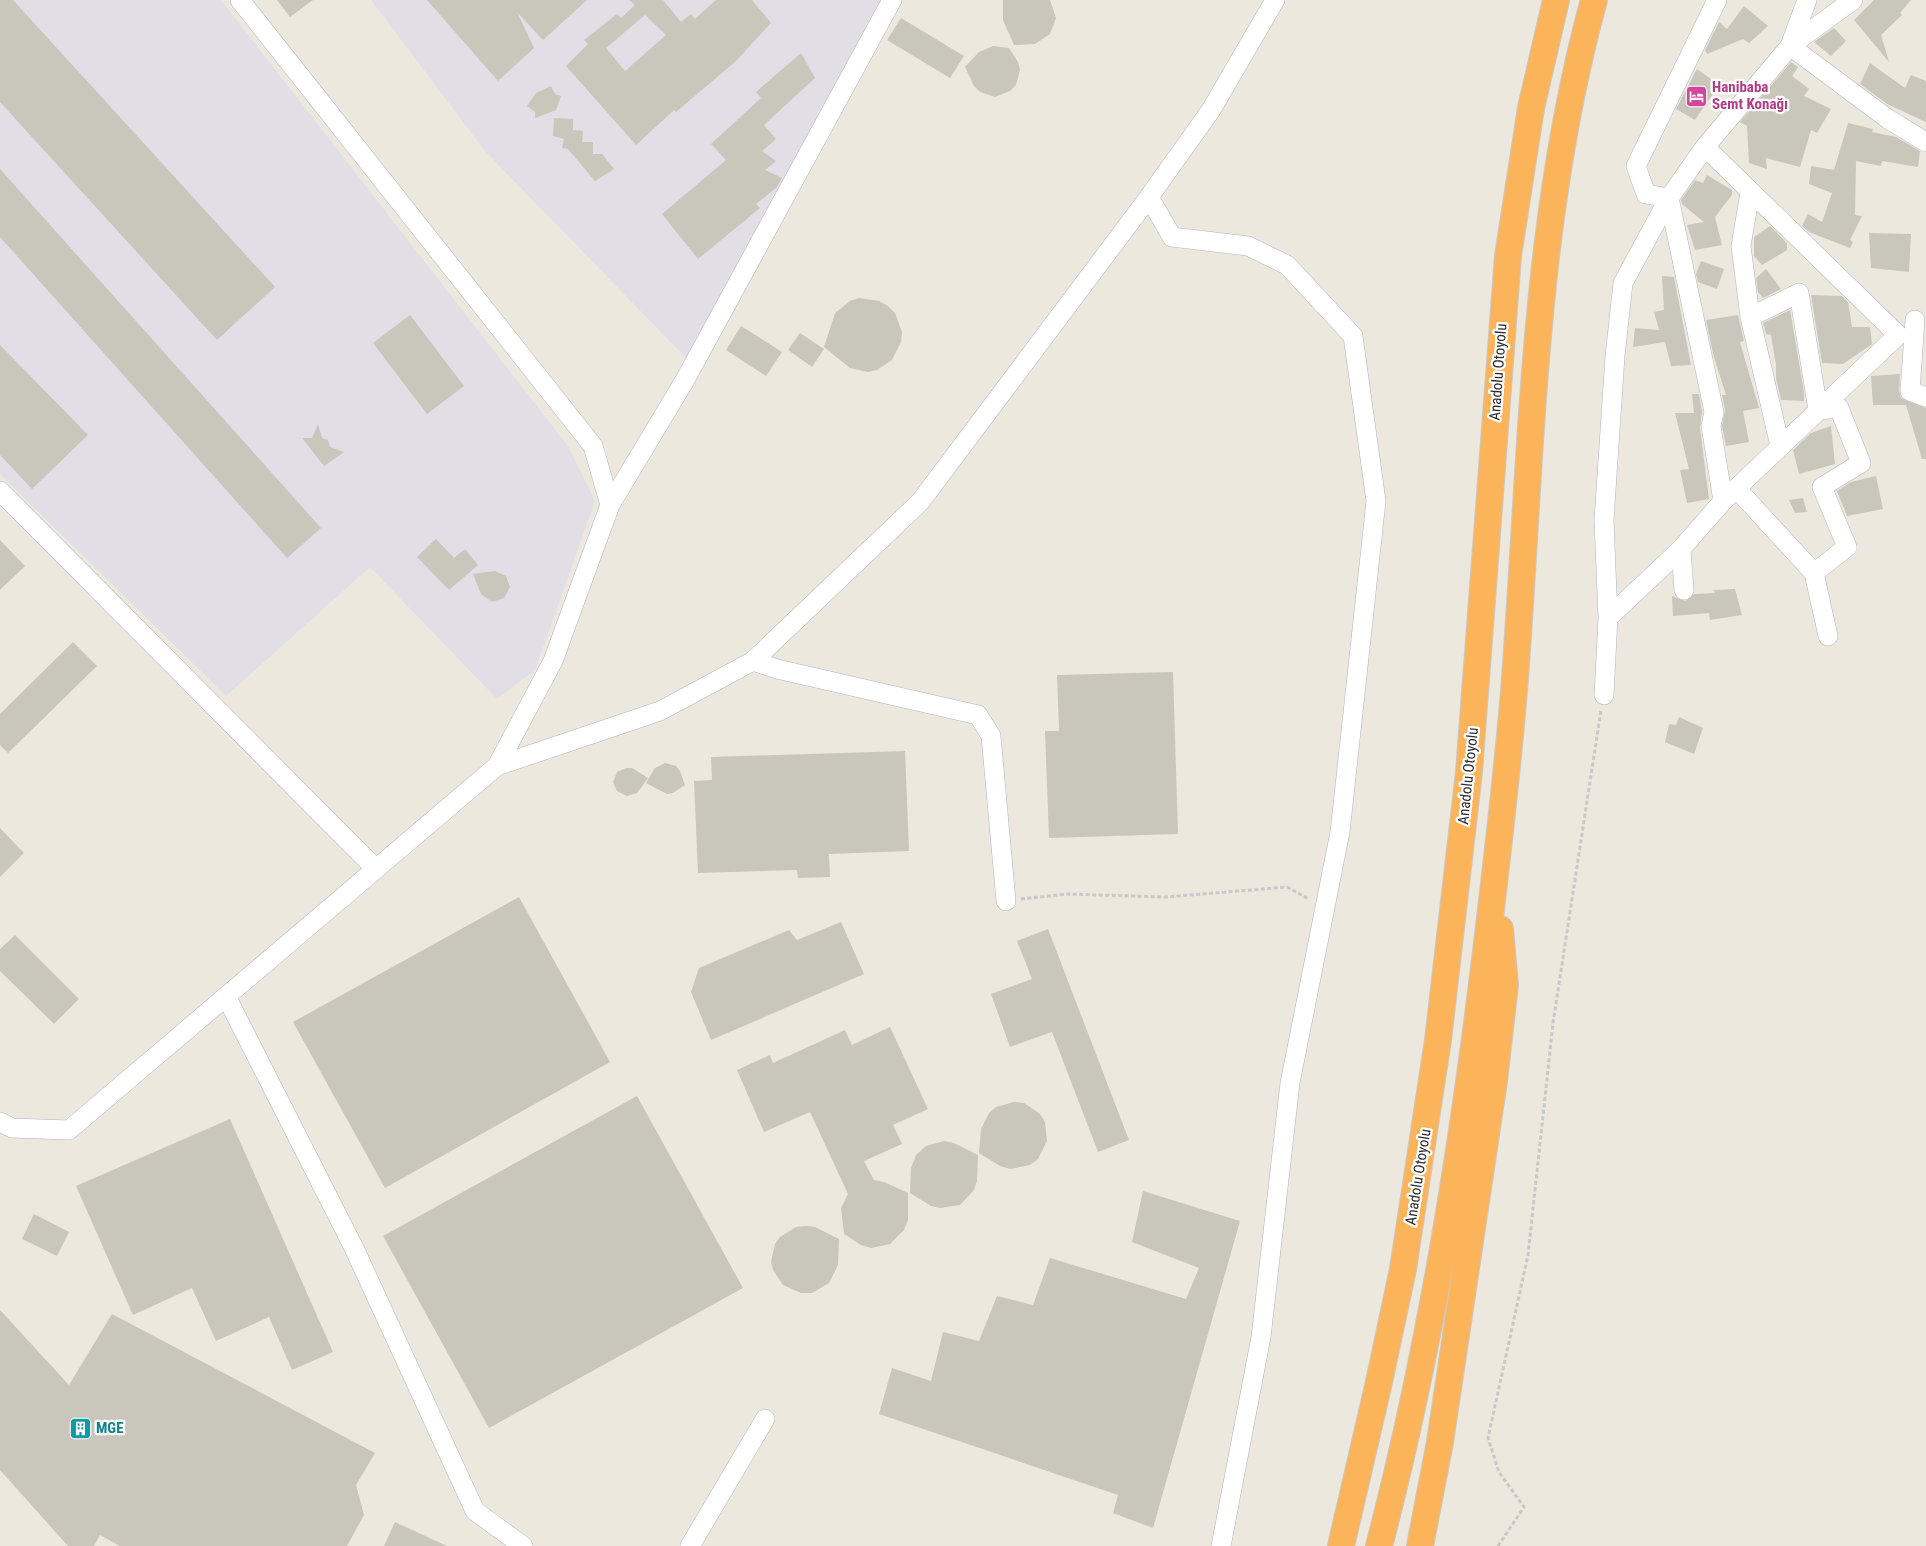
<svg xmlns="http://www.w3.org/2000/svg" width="1926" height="1546" font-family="'Roboto Condensed',sans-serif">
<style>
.industrial{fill:#e1dee6}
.building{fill:#c9c6bc;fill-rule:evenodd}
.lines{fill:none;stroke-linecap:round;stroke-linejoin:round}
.minor-casing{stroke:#b1b2bf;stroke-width:20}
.highway-casing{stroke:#c8c8c8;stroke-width:28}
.path{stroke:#c8c8c8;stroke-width:3;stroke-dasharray:4 2.5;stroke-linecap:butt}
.minor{stroke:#fff;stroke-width:19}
.highway{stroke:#fcb45a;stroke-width:26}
.labels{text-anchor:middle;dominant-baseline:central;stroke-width:4.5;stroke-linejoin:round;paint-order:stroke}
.hotel-label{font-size:15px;font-weight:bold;fill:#b23c85;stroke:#fff;text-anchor:start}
.street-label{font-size:15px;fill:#2b2b2b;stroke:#fff}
.culture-label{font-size:15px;font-weight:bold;fill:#0d838f;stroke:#fff;text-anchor:start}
</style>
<rect width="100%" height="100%" fill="#ede8de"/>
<!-- industrial -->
<path class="industrial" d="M0 0H221L568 446 595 501 535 670 497 699 370 567 226 696 0 474Z
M371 0H886L688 360 485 151Z"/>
<!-- building -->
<path class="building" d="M0 0H13L275 287 217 340 0 102Z
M277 0H313L290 17Z
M427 0H587L543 40 517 12 534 48 498 81Z
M629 0H663L681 22 691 14 695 19 716 0H752L771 23 736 61 676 112 674 110 636 145 566 66 588 44 584 40 617 14 621 18 635 5ZM645 15 666 35 625 71 606 48Z
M1003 0H1050L1056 18 1050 34 1035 44 1014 45 1003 20Z
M1874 0H1911L1900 13 1902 15 1881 35 1889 62 1854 20Z
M1744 6 1768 26 1749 43 1743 39 1707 54 1705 50 1719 22 1727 29Z
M901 18 964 56 950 78 887 40Z
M1834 28 1846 41 1831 56 1814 42Z
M993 46 1009 48 1018 62 1020 70 1016 85 1010 91 995 97 980 92 974 86 965 67 979 52Z
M801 53 815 78 764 125 776 139 762 151 776 161 765 170 782 178 777 187 756 204 760 208 698 259 662 214 726 160 711 144 761 98 756 92Z
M1791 62 1798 67 1792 76 1809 89 1804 96 1831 109 1817 133 1811 130 1800 167 1766 158 1767 169 1749 163 1747 126 1740 122Z
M1870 63 1905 88 1911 75 1926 81V122L1887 104 1860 84Z
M1697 69 1719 85 1695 120 1676 109Z
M551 86 555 94 561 96 556 110 535 118V112L527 106 536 93Z
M554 118 573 119V130L583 131 582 142H593V154H602L614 169 595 181 568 149 562 148 564 139 553 136Z
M1848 123 1873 129 1872 132 1896 137 1920 151 1918 167 1882 161 1881 166 1856 161 1855 215 1862 216 1850 240 1853 242 1850 248 1809 232 1802 226 1808 214 1822 222 1832 193 1809 184 1811 166 1834 170Z
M0 169 321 528 287 558 0 237Z
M1707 175 1732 190V195L1715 217 1722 245 1695 250 1687 225 1704 222 1682 204 1681 200 1695 180 1703 183Z
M1770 226 1783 239 1787 244V250L1762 265 1754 256V237Z
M1869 233 1911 234 1909 272 1871 268Z
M1701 261 1724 269 1717 289 1698 282 1696 274Z
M1766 269 1781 289 1763 298 1758 292 1756 278Z
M1662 276 1674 277 1691 365 1671 366 1665 342 1633 347 1635 328 1659 330 1654 312 1664 310Z
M1811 295 1842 296 1848 302 1852 327H1870L1872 344 1843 364 1822 363Z
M859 298 879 301 888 306 895 313 902 332 901 342 892 360 877 370 868 372 850 368 824 347 835 313 850 301Z
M1790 310 1804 392V401L1781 400 1776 378V365L1771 335 1766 334 1763 323Z
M410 315 464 386 427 414 373 343Z
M1738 315 1744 341 1740 342 1759 408 1743 411 1749 442 1726 446 1722 426 1725 410 1722 395H1726L1713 354 1706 320Z
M741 326 782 352 766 376 726 350Z
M800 333 824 349 812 367 788 350Z
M0 345 88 435 32 489 0 455Z
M1900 374 1899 390 1901 398 1926 408V459H1922L1906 405H1873L1871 376Z
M1692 394H1699L1702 412 1700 428 1709 499 1687 503 1680 470 1689 469 1675 413H1694Z
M318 424 322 438 328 440 330 447 344 452 324 466 302 438H312Z
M1831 426 1835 464 1799 474 1793 450 1811 433Z
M1876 476 1883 509 1847 516 1837 491 1851 482Z
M1803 498 1807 512 1795 513 1789 500Z
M436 539 454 558 465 549 478 565 449 590 417 557Z
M0 540 25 566 0 590Z
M495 571 506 576 510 587 504 598 492 602 481 594 473 574Z
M1735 589 1742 615 1710 620 1709 613 1673 616 1672 596 1685 601 1694 594 1715 593 1714 590Z
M73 642 97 666 8 753 0 745V714Z
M1173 672 1178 834 1049 838 1045 731H1059L1057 675Z
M1679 717 1703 728 1694 754 1665 742 1669 724 1676 725Z
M905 751 909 851 829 854 830 877 798 878 797 870 698 873 694 781 712 780 711 757Z
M665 763 676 766 680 771 685 785 673 793 667 794 646 783 655 768Z
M626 768H632L648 778 637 793 627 796 617 791 613 782 617 772Z
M0 828 24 853 0 877Z
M519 897 610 1062 385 1188 293 1022Z
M841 922 864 974 711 1040 691 992 699 968 789 930 797 940Z
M1048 929 1129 1140 1098 1152 1052 1032 1010 1047 991 994 1032 979 1017 941Z
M15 935 79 999 54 1024 0 971V949Z
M890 1027 928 1109 893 1125 902 1144 864 1161 874 1180 884 1182 908 1193V1220L904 1230 890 1244 871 1248 861 1245 844 1234 841 1208 848 1194 810 1112 764 1132 737 1070 770 1055 773 1063 845 1030 852 1045Z
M637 1096 743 1288 489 1428 383 1236Z
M1014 1102 1024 1103 1040 1114 1045 1122 1047 1141 1038 1159 1030 1165 1010 1169 1000 1166 979 1153 981 1129 989 1113 996 1107Z
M230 1119 333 1352 292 1370 269 1317 216 1341 192 1288 133 1315 76 1186Z
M944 1141 954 1143 978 1155 977 1181 974 1190 960 1205 940 1208 931 1206 910 1193 911 1168 916 1155 926 1146Z
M1143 1191 1240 1221 1153 1528 1113 1513 1118 1495 879 1414 892 1368 931 1381 943 1332 979 1341 997 1296 1033 1305 1050 1258 1186 1299 1199 1268 1132 1242Z
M34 1214 69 1232 57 1256 22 1239Z
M806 1226 815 1227 839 1239 838 1265 829 1283 812 1293H801L783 1285 773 1270 771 1262 775 1244 780 1237 796 1227Z
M0 1310 69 1385 112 1314 375 1453 356 1485 364 1515 347 1546H120L100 1535 94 1546H68L0 1470Z
M395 1522 447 1546H384Z"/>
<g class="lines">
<defs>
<path id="minor" d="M1717 0 1636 166 1646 194 1669 198 1714 412 1711 426 1723 501
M1807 0 1790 46 1888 119 1926 142
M1750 192 1741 246 1750 317 1780 446
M1750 317 1799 293 1818 410 1839 408 1861 463 1822 487 1847 547 1814 573
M1915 320 1910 391 1926 397
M1736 488 1814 573 1828 636
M0 491 376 869
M610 505 685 380 892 0
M1681 549 1684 590
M1608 618 1681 549 1723 501 1898 335 1705 147
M753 661 920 502 1149 197
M1604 695 1608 618 1604 520 1615 356 1623 283 1669 198 1705 147 1790 46 1853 0
M497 766 660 711 753 661 777 669 978 715 991 736 1006 901
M226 996 354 1248 475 1511 523 1546
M0 1122 12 1128 69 1130 497 766 553 661 610 505 593 446 240 0
M690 1546 765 1419
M1221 1546 1261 1337 1290 1083 1340 832 1376 501 1353 336 1287 265 1248 246 1172 237 1149 197 1211 110 1275 0"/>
<path id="highway" d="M1341 1546 1379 1382 1403 1269 1438 1040 1469 772 1508 256 1531 108 1556 0
M1379 1546C1430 1351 1462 1151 1486 951 1497 860 1508 769 1515 678 1532 450 1533 221 1594 0
M1420 1546 1440 1442 1494 1081 1505 985 1500 929"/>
</defs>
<!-- minor casing -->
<use href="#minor" class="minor-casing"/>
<!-- highway casing -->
<use href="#highway" class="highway-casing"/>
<!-- path -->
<path class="path" d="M1021 899 1067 894 1166 897 1287 887 1309 899
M1498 1546 1524 1507 1499 1472 1488 1438 1528 1255 1553 1023 1601 710"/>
<!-- minor -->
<use href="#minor" class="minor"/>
<!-- highway -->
<use href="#highway" class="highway"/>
</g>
<!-- icons -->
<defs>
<symbol id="hotel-square" viewBox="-11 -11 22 22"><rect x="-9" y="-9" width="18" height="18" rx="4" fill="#d1479c" stroke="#fff"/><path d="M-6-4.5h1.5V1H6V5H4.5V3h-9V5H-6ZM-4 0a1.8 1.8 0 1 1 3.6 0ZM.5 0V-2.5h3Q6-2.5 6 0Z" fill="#fff"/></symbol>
<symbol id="building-square" viewBox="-11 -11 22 22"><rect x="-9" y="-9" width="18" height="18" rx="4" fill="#0f9aa8" stroke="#fff"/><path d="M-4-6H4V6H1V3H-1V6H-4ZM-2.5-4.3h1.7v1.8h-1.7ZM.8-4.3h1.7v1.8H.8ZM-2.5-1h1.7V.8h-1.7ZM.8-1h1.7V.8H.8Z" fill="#fff"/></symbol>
</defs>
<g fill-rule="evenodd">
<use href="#hotel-square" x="1684" y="84" width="25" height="25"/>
<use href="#building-square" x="68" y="1416" width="25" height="25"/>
</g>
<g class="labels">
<!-- hotel labels -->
<g class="hotel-label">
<text x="1712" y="87">Hanibaba<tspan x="1712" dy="17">Semt Konağı</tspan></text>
</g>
<!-- street labels -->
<g class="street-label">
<text transform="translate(1498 372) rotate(-86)">Anadolu Otoyolu</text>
<text transform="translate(1468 776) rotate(-84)">Anadolu Otoyolu</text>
<text transform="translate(1418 1177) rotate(-81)">Anadolu Otoyolu</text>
</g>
<!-- culture labels -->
<g class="culture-label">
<text x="96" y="1428">MGE</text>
</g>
</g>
</svg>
